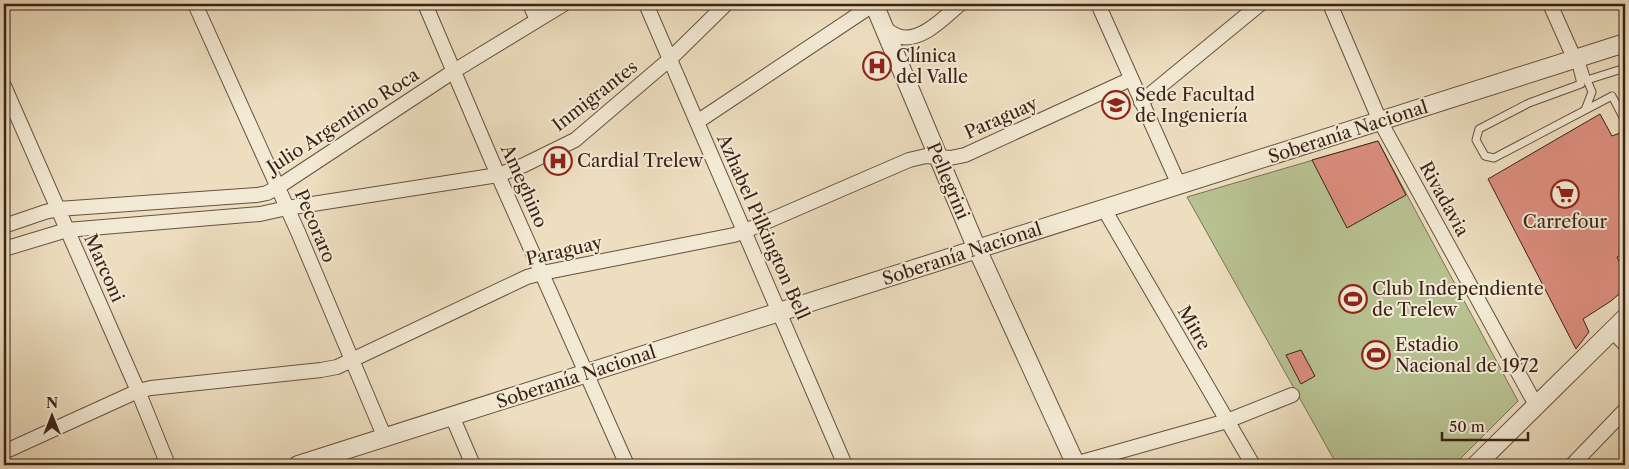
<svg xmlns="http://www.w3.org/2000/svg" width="1629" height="469" font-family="'Libre Caslon Text',serif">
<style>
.green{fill:#b8c191;stroke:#7a7254}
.building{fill:#da8d7d;stroke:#3b2217}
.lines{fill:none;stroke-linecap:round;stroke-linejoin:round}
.service-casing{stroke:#685141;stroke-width:9}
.minor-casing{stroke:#685141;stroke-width:16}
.tertiary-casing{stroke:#685141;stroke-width:20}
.service{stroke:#f3ead5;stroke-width:7}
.minor{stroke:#f3ead5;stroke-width:14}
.tertiary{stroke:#f3ead5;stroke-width:18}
.labels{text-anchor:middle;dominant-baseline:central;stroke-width:4;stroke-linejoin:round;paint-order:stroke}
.poi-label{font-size:18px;fill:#3b2217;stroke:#f3ead5;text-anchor:start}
.street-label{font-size:18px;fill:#3b2217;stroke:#f3ead5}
</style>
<rect width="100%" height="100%" fill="#eddebf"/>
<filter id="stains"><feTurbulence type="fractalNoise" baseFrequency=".004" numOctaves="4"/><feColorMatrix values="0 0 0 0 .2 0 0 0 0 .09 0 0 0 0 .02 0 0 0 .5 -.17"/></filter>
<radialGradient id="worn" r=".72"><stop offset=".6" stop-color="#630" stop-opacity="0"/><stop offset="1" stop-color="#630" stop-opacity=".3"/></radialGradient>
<!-- green -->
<path class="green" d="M1378 141 1518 401 1454 465H1337L1187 197Z"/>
<!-- building -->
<path class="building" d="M1600 114 1612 136 1625 131V253L1617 257 1625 274V289L1611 301 1583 319 1589 332 1576 349 1488 179Z
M1378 141 1406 195 1347 228 1312 160Z
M1301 350 1315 376 1301 384 1286 355Z"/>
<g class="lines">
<defs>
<path id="service" d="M1580 58 1587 80 1625 68
M1575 60 1581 84 1529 103 1479 129 1476 140 1485 156 1494 158 1612 96 1625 121
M1585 110 1592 92 1587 80"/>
<path id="minor" d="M195 4 298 232 385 438
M425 4 498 175 627 465
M530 4 537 20
M646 4 845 465
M1098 4 1179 185
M1330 4 1380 121 1537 407
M1550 4 1575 60
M884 28C889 31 894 35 898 36 920 44 946 16 960 4
M4 86 138 391 168 465
M1141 102 1260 4
M697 122 874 4
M1104 209 1253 465
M4 226 45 212 58 209 257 195 267 193 278 187 454 71 564 4
M4 249 67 230 260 214 287 208 498 175 524 165 575 140 670 59 726 4
M1612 331 1625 344
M452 416 473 465
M4 452 138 391 151 388 321 370 337 367 527 277 542 273 734 235 745 231 909 160 926 156 950 158 965 155 1131 79
M1071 465 1227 421 1292 395
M1572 465 1625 410"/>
<path id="tertiary" d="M874 4 977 249 1076 465
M298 465 1625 43
M1476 465 1625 318"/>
</defs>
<!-- service casing -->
<use href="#service" class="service-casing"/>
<!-- minor casing -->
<use href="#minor" class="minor-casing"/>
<!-- tertiary casing -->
<use href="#tertiary" class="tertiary-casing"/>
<!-- service -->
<use href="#service" class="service"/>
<!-- minor -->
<use href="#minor" class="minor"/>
<!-- tertiary -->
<use href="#tertiary" class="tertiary"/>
</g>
<!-- icons -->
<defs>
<symbol id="hospital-ring" viewBox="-11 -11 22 22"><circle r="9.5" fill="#f3ead5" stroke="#8f2418" stroke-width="1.5"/><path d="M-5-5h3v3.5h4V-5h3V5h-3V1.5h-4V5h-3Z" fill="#8f2418"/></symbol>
<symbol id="university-ring" viewBox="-11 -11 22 22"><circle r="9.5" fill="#f3ead5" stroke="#8f2418" stroke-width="1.5"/><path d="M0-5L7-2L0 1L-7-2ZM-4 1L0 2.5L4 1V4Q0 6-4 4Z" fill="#8f2418"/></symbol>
<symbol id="supermarket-ring" viewBox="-11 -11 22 22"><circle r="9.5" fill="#f3ead5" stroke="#8f2418" stroke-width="1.5"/><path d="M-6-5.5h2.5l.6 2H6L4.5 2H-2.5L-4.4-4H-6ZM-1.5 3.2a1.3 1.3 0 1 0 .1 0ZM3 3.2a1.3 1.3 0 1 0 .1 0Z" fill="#8f2418"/></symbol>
<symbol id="stadium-ring" viewBox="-11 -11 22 22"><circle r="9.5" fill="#f3ead5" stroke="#8f2418" stroke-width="1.5"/><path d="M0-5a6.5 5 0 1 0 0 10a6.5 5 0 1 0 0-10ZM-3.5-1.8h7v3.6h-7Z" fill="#8f2418"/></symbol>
</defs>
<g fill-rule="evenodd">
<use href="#hospital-ring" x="861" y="50" width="32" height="32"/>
<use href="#university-ring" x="1100" y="89" width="32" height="32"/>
<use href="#hospital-ring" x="542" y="145" width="32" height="32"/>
<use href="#supermarket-ring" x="1549" y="178" width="32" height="32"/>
<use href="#stadium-ring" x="1337" y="283" width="32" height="32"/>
<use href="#stadium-ring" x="1360" y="339" width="32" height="32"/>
</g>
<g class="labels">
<!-- poi labels -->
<g class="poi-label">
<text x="896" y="56">Clínica<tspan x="896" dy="21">del Valle</tspan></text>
<text x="1135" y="95">Sede Facultad<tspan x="1135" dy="21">de Ingeniería</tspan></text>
<text x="577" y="161">Cardial Trelew</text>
<text x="1565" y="222" text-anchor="middle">Carrefour</text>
<text x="1372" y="289">Club Independiente<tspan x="1372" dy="21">de Trelew</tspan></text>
<text x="1395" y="345">Estadio<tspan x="1395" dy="21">Nacional de 1972</tspan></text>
</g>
<!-- street labels -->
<g class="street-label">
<text transform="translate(595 96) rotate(-38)">Inmigrantes</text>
<text transform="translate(1001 118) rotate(-24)">Paraguay</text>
<text transform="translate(343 121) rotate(-33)">Julio Argentino Roca</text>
<text transform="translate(1348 132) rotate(-18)">Soberanía Nacional</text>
<text transform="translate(948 181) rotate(67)">Pellegrini</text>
<text transform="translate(524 186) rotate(66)">Ameghino</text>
<text transform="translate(1444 199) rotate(61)">Rivadavia</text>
<text transform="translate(315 226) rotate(67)">Pecoraro</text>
<text transform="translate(763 227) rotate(66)">Azhabel Pilkington Bell</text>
<text transform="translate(564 251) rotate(-13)">Paraguay</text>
<text transform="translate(962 254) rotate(-18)">Soberanía Nacional</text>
<text transform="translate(104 268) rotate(66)">Marconi</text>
<text transform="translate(1194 328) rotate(60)">Mitre</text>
<text transform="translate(576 377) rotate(-18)">Soberanía Nacional</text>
</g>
</g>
<!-- margin -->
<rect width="1629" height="469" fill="none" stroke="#eddebf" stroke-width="20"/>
<rect x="5" y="5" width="1619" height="459" fill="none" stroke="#3b2217" stroke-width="2.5"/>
<rect x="10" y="10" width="1609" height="449" fill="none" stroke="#3b2217"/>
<!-- north arrow -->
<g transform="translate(52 416)" stroke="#f3ead5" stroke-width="4" paint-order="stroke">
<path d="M0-4L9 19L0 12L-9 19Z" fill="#3b2217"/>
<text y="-8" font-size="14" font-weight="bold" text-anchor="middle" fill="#3b2217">N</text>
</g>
<!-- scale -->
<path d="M1442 432v8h86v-8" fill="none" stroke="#3b2217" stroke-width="2.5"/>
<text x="1449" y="432" font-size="15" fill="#3b2217" stroke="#f3ead5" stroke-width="4" paint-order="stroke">50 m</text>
<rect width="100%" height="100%" filter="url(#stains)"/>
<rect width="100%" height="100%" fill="url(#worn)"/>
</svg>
